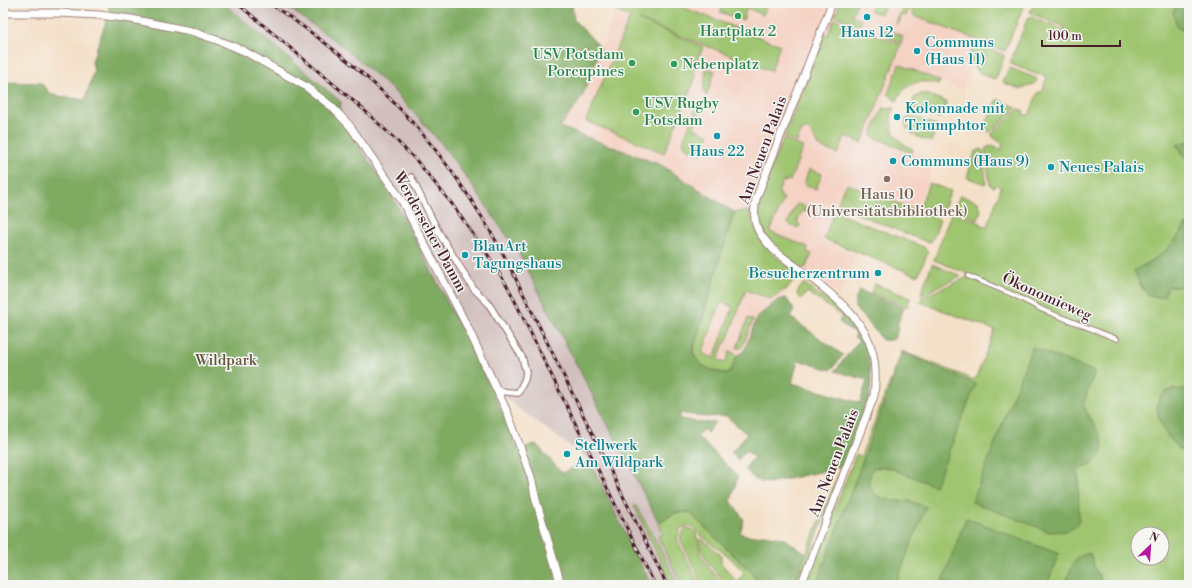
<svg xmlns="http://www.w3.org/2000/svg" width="1192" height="588" font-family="'Libre Bodoni',serif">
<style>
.built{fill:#f5d2c3}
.industrial{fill:#d1bfbd}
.green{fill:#9fc56f;stroke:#74724d;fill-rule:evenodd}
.forest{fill:#7faa62;stroke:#646446}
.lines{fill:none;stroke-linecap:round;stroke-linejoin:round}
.pedestrian-casing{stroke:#9f807a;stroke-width:6}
.minor-casing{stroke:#9f807a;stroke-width:8}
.tertiary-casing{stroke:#9f807a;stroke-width:9}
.pedestrian{stroke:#fff;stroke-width:4}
.minor{stroke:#fff;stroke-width:5.5}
.tertiary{stroke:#fff;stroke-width:7}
.rail-casing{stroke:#4a1f2b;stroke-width:3}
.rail{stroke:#f6f6f2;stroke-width:1.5;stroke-dasharray:4.5;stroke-linecap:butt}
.leisure-dot{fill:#2e9e5b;stroke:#f6f6f2;stroke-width:1.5}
.culture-dot{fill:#0f9aa8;stroke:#f6f6f2;stroke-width:1.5}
.education-dot{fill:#8d6e63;stroke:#f6f6f2;stroke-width:1.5}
.labels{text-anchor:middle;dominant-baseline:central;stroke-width:3;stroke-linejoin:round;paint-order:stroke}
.leisure-label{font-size:15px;fill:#27864d;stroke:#f6f6f2;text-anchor:start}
.culture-label{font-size:15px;fill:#0d838f;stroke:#f6f6f2;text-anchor:start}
.street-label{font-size:15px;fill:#4a1f2b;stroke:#f6f6f2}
.education-label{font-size:15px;fill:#785e54;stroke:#f6f6f2}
.park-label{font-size:15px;fill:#64513f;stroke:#f6f6f2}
</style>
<rect width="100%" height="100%" fill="#f6f6f2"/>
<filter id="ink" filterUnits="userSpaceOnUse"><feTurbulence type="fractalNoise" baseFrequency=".025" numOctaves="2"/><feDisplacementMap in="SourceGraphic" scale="8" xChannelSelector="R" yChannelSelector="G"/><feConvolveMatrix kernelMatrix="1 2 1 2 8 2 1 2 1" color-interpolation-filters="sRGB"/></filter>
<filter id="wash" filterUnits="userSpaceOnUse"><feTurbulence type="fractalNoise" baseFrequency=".012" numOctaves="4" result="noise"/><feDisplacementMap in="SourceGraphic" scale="16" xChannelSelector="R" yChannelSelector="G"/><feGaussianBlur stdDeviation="0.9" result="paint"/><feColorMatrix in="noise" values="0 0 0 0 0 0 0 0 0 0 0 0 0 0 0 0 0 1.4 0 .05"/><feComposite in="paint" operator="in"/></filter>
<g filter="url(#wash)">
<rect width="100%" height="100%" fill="#f4e0c8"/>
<!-- built -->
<path class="built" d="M672 3H915L912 11 914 16 981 42 963 90 899 64 871 136 935 162 916 209 845 182 822 241 856 255 840 296 804 270 778 300 757 317 732 376 688 367 559 127 582 97 616 11 770 71 780 45Z"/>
<!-- industrial -->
<path class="industrial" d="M223 3H282L341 45 394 91 441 143 471 184 518 252 659 523 663 534 658 537 682 585H651L589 460 491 388 418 245 389 191 339 117 341 102Z"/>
<!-- green -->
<path class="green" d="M596 3H672L780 45 771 71 639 20 703 47 692 73 697 75 664 153 586 121 630 17Z
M724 3H738L748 7 750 3H768L763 15 747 8 743 20 720 12Z
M840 3H857L852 16 862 20 860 26 835 16Z
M873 3H886L881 14 871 11V8Z
M904 3H912L906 16 902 15 898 25 896 23Z
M915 3H1025L1005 51 914 16 912 11Z
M1034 3H1189V585H805L856 454 861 456 902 351 975 380 995 330 920 302 922 297 968 277V274L934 260 951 213H954L981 223V225L987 227 1001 188 996 184 994 187 990 185 985 149C990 144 996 147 1001 150L1003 143H1001L992 136V133L1019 109 1024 111 1023 115H1029L1038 92H1041L1047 77 1040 74 1038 75 1013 65 1010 63 1028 17H1031L1064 30 1065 27 1032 14 1030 12ZM1138 534H1162V558H1138Z
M834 19 901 45 862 143 845 136 838 154 820 147 809 130H805L801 132 797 142 784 137 824 34 828 35Z
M886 29 903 36 901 43 883 35Z
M976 45 983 46 1004 55V57L996 79C990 78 982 75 977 71 972 66 969 53 972 47Z
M899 64 940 81 938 85C920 77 904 84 897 101 893 100 892 96 888 94Z
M706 68 715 71 706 97 704 90Z
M1010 68 1036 78 1037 81 1034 84 1020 89 1004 83 1003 80Z
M921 94H926L947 102 941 117 939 118 913 108V102L914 98Z
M996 100H999L1016 107V109L991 131 988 132 986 125Z
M883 107 886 109 894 108C887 126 894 141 913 149L912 153 871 136Z
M695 109 700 110 694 128 709 135 701 154 686 148 683 142Z
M911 115 937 126 931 142C920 137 901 134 906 118H910Z
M783 139 803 147 790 181 787 179 786 182 783 181 778 193 781 194 780 197 784 198 770 232 808 247 807 252 812 254 806 267 803 269C788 257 769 246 761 229 750 206 774 162 783 139Z
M981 149 983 151 986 183 985 184 968 178 967 177 975 152Z
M809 169 822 174 816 189 804 184Z
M929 183 951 191 941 215 920 206Z
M847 184 939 219 940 220 932 241 927 242 837 206 844 187Z
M960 195 978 202 981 210 978 220 954 210Z
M798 204 805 207 807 209 806 212 802 211 797 223 801 225 798 228 790 225 788 223 795 206Z
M751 211C753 242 775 255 796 273L797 275 786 290H784L772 299 746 290 726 343H724L718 360 725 363 730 351 737 355 740 354 736 358 729 373C716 374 693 365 693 350L734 212ZM721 302 733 307 714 358 702 353Z
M837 213 924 247 928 252 918 276 824 239 833 214Z
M932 264 961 276 921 295V293Z
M804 283 826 300 830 301 848 316H842L807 292 802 299 798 296 797 292Z
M875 284 910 298 907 307 871 293Z
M748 318 753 320 743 345 741 348H737Z
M844 461 846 462 798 585H793Z
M634 506H636L657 543 678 585H672Z
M689 512 751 572 761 585H736L744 572 727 555 700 535 695 528 688 525 680 529 677 539 699 585H688L687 583 682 585 658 537 663 534 659 523 675 513Z
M687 528 692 529 696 533 701 556 722 585H702L680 539 682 532Z
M700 539 703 540 721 555V563L735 579 729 585 726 584C715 571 699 556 700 539Z"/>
<!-- forest -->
<path class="forest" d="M109 3H223L341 102 339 117 389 191 418 245 491 388 507 423 517 449 536 444 562 473 589 460 651 585H3V82L41 83 52 95 85 100 94 71 92 61 108 16Z
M282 3H572L574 20 601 48 582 97 560 127 661 165 734 212 693 350C693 365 716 374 729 373L736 358 745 349 757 317 778 300 786 298 794 310 790 317 843 355 831 370 798 360 792 383 860 403 867 380 835 371 859 340 854 337 856 334 839 322 842 316H848L865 342 869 358 871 380 869 400 842 467 769 483C757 482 752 478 745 468L754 457 746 451 738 460 731 453 747 434 725 415 724 416 705 417 680 413V419L704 423 715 422 707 433 703 429 697 436 738 476 731 501 744 520 740 533 749 536 764 535 783 538 806 553 793 585H761L751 572 689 512 675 513 659 523 518 252 471 184 441 143 394 91 341 45Z
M1179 3 1189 7V34L1177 27 1173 12Z
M1189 141V166L1186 158 1177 145Z
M1186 224 1189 226V288L1169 286 1163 297C1145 301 1139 283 1134 270 1157 260 1174 246 1186 224Z
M859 290 904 308 897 325 899 326 894 339C886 341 881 342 878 334L855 308V301Z
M1032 347 1095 372 1083 404C1094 431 1124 454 1078 469L1079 523 1075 527 1068 531 1050 532 972 502Z
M903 353 976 384 935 486 890 468 883 467 873 468C863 488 875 499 895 501 900 501 904 501 908 501 914 502 920 505 926 507L895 585H816Z
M1189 388V455C1173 448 1145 411 1163 394 1170 388 1180 390 1189 388Z
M966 518 1059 554 1047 585H941Z
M1090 553 1095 569 1104 585H1066C1065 580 1074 561 1077 558 1081 555 1086 554 1090 553Z"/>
</g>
<g filter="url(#ink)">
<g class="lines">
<defs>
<path id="pedestrian" d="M968 276 1014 295 1043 310 1117 339"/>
<path id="minor" d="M411 177 439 233 473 288 488 303 522 357 526 372 525 379 518 393 498 391"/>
<path id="tertiary" d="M3 13H59L99 15 131 19 191 31 225 43 244 51 305 86 331 106 350 126 402 201 467 326 508 414 531 477 536 500 561 585
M801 585 874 396C876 379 876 363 871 347 859 308 807 276 775 251 758 234 751 224 756 199L832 3"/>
</defs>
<!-- pedestrian casing -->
<use href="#pedestrian" class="pedestrian-casing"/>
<!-- minor casing -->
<use href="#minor" class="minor-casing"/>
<!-- tertiary casing -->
<use href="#tertiary" class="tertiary-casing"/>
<!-- pedestrian -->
<use href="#pedestrian" class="pedestrian"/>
<!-- minor -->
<use href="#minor" class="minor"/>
<!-- tertiary -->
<use href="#tertiary" class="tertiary"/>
<defs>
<path id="rail" d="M237 3 363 109 395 139 416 160 452 204 490 258 509 289 655 585
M269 3C317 35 363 70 403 112 445 157 479 208 508 263L667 585"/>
</defs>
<!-- rail casing -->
<use href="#rail" class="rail-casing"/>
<!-- rail -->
<use href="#rail" class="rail"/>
</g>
</g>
<!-- markers -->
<g class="leisure-dot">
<circle cx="738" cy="16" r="4"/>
<circle cx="632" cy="63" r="4"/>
<circle cx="674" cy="64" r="4"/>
<circle cx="636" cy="112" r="4"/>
</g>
<g class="culture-dot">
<circle cx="867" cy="17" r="4"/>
<circle cx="917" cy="51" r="4"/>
<circle cx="897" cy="117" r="4"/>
<circle cx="717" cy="136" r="4"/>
<circle cx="893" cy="161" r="4"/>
<circle cx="1051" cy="167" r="4"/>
<circle cx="465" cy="255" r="4"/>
<circle cx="878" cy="273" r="4"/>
<circle cx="567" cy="454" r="4"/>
</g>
<circle class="education-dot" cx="887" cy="179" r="4"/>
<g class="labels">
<!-- leisure labels -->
<g class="leisure-label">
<text x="738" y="31" text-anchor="middle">Hartplatz 2</text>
<text x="624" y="54" text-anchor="end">USV Potsdam<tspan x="624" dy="17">Porcupines</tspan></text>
<text x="682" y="64">Nebenplatz</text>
<text x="644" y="103">USV Rugby<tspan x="644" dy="17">Potsdam</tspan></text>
</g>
<!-- culture labels -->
<g class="culture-label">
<text x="867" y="32" text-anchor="middle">Haus 12</text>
<text x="925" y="42">Communs<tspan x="925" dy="17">(Haus 11)</tspan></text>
<text x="905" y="108">Kolonnade mit<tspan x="905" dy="17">Triumphtor</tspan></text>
<text x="717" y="151" text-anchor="middle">Haus 22</text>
<text x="901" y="161">Communs (Haus 9)</text>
<text x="1059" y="167">Neues Palais</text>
<text x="473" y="246">BlauArt<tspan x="473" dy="17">Tagungshaus</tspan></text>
<text x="870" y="273" text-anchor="end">Besucherzentrum</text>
<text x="575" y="445">Stellwerk<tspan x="575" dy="17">Am Wildpark</tspan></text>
</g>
<!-- street labels -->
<g class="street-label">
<text transform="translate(763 150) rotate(-70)">Am Neuen Palais</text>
<text transform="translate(430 232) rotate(61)">Werderscher Damm</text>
<text transform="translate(1047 297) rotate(24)">Ökonomieweg</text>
<text transform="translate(834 463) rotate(-69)">Am Neuen Palais</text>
</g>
<!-- education labels -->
<g class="education-label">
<text x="887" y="194">Haus 10<tspan x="887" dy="17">(Universitätsbibliothek)</tspan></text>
</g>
<!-- park labels -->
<g class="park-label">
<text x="226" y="360">Wildpark</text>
</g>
</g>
<!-- margin -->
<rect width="1192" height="588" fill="none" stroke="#f6f6f2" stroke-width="16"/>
<!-- north arrow -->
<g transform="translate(1150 546) rotate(25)"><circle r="19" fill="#f6f6f2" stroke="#b1a0a2"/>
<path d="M0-3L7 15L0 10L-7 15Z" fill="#b5179e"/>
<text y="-6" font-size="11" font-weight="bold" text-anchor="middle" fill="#4a1f2b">N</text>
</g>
<!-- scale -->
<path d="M1042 40v6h78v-6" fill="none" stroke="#4a1f2b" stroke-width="2"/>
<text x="1048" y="40" font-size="12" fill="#4a1f2b" stroke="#f6f6f2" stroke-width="3" paint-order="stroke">100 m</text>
</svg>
